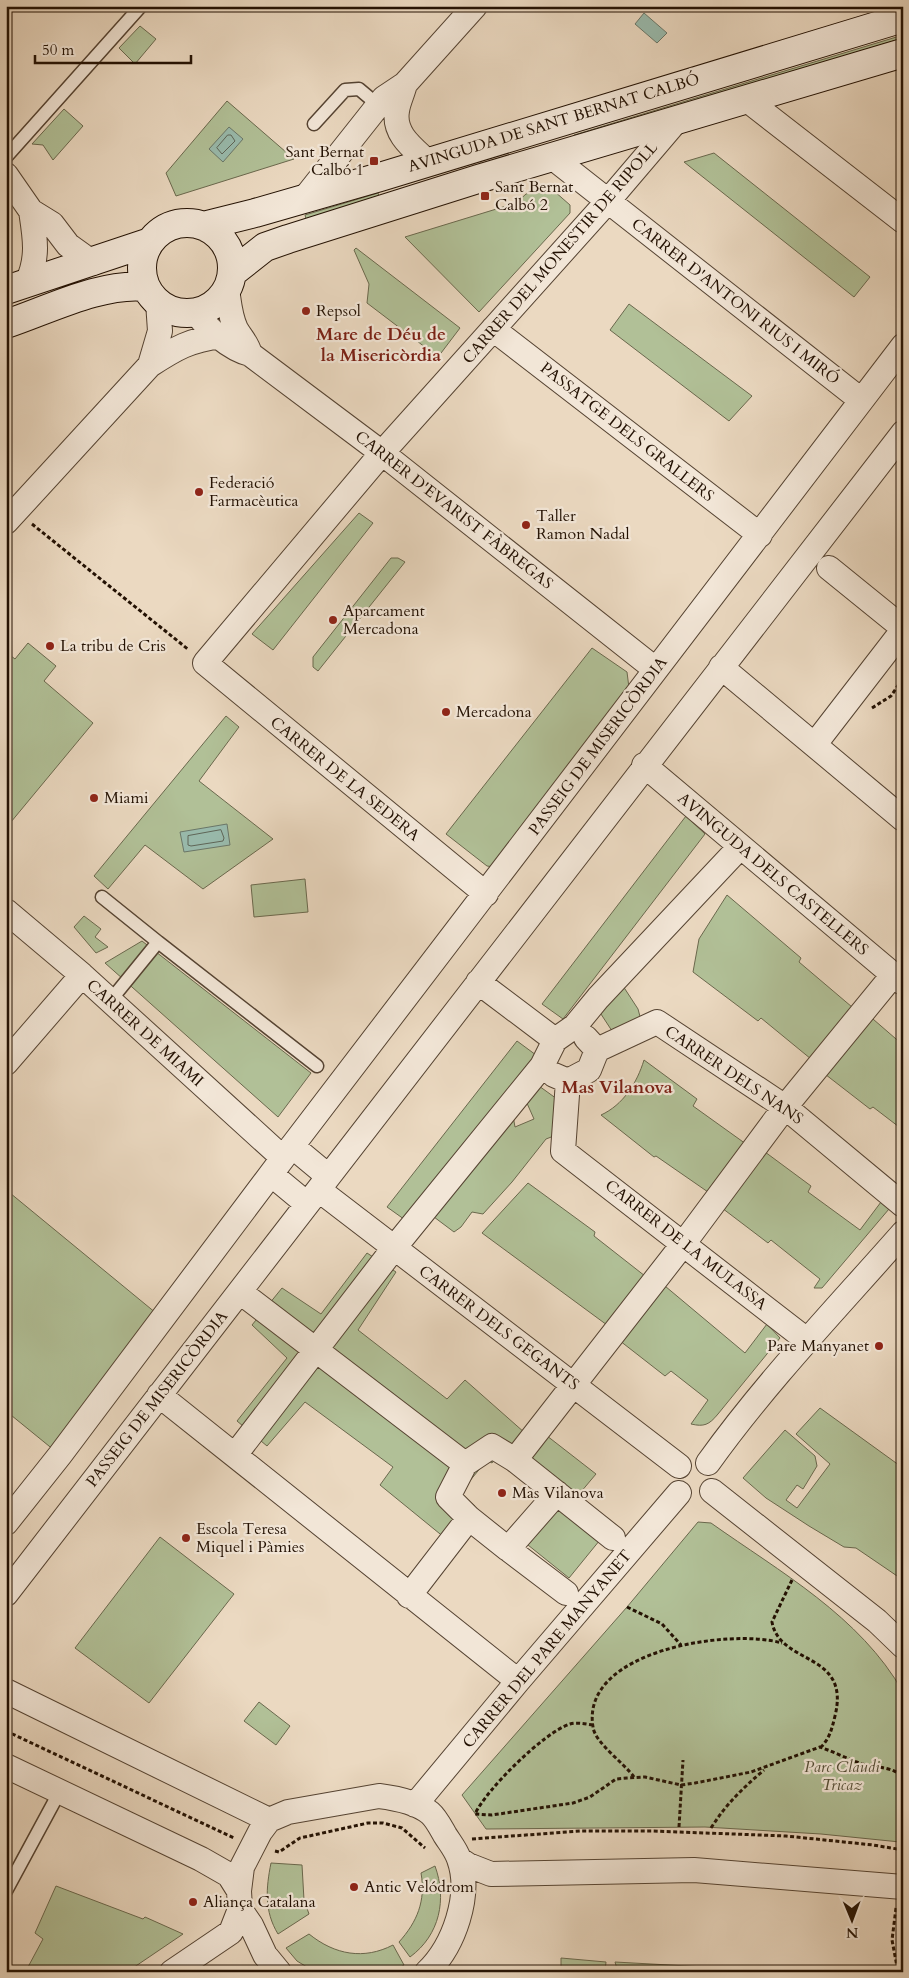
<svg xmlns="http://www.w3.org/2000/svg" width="909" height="1978" font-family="Cardo,serif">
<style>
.green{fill:#b1c097;stroke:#6a684d}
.water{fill:#99bbad;stroke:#6a7769}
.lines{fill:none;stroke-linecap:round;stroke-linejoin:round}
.shore{stroke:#5e6658;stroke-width:1}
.lane-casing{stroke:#554332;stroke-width:15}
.street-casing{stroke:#554332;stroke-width:26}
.secondary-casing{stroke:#231103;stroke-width:30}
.path{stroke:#231103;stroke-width:3;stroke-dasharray:4 2.5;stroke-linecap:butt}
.lane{stroke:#f2e6d7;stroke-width:12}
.street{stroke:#f2e6d7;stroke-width:24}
.secondary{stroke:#f2e6d7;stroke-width:28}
.poi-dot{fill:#8f2418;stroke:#f2e6d7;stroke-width:2}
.labels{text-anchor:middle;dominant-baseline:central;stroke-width:4.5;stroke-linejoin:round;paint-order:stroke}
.street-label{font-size:16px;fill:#231103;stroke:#f2e6d7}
.poi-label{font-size:16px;fill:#231103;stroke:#f2e6d7;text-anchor:start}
.park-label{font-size:16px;font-style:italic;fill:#554e37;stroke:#f2e6d7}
.neighbourhood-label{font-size:18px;font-weight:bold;fill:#7a1f14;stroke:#f2e6d7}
</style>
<rect width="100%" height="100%" fill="#ebd9c1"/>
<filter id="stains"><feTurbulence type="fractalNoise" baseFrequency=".004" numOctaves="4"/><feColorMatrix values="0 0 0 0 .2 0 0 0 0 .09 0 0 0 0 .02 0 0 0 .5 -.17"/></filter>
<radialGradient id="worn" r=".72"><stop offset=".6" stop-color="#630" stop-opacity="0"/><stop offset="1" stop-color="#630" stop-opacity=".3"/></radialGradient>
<!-- green -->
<path class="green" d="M140 26 156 39 135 64 119 48Z
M903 35V38L575 138 574 135Z
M227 101 294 159 176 196 166 173Z
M64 109 83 126 53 160 43 145 32 144Z
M714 153 870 277 854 297 684 162Z
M540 189 554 191 570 205V213L479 312 405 237 516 203 526 194Z
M378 193 379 196 306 219 305 215Z
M356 248 460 328 438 357 367 303 369 284 354 250Z
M629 304 752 396 729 421 610 330Z
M359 513 373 523 273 650 252 634Z
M391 558H398L405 562 318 671 313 667V657Z
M28 643 56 666 44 681 93 723 6 828V652L15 659Z
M592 648 627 672 629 688 494 867 487 866 446 834Z
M226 716 239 727 199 781 273 839 203 889 145 845 108 889 94 876Z
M686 816 705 834 563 1019 542 1004Z
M305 879 308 912 254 917 251 885Z
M727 895 801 958 799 962 852 1007 811 1059 761 1018 758 1021 693 972 699 939Z
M84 916 101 929 95 937 108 947 96 953 74 927Z
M142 941 311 1073 278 1117 105 963Z
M623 986 638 1009 642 1024 614 1034 599 1011Z
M866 1013 903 1045V1130L873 1107 870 1109 821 1071Z
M517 1041 536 1055 408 1222 387 1207Z
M644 1060 697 1099 693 1106 746 1144 708 1192 656 1156 654 1157 601 1115C623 1105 637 1083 644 1060Z
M539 1086 557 1099 559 1134 546 1139 512 1182 483 1214 472 1212 461 1227 454 1232 430 1214 512 1110 515 1127 534 1119 526 1101Z
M761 1149 811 1186 808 1192 860 1230 881 1202 889 1209 822 1288H814L820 1279 771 1240 768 1243 718 1205Z
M528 1183 595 1232 594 1236 645 1276 607 1325 482 1233Z
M10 1193 162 1318 60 1455 6 1411V1197Z
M367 1253 396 1272 358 1330 447 1399 465 1380 525 1433 508 1460 499 1454 492 1463 487 1460 459 1494 475 1506 445 1538 380 1485 393 1467 305 1402 267 1446 237 1421 287 1358 252 1325 282 1288 321 1314Z
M659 1281 745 1353 767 1324 780 1338 718 1414C709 1425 704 1427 691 1424L708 1400 671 1371 665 1376 615 1337Z
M820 1408 903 1468V1580L856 1548 844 1547 809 1526 766 1498 743 1478 785 1430 815 1456 817 1466 803 1489 797 1485 786 1500 797 1508 830 1464 796 1434Z
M542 1432 596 1474 575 1499 523 1460Z
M563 1502 604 1535 569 1578 528 1545Z
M698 1522 711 1523C780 1572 860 1616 903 1692V1835L900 1842 821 1834 705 1827 486 1829 462 1795 627 1607Z
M160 1537 234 1594 149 1703 75 1648Z
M259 1702 290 1726 276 1745 244 1721Z
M271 1863 302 1865 304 1900 309 1914 278 1934C264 1911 266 1888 271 1863Z
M435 1866C447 1899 440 1935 410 1957L399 1942C417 1922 426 1901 421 1873Z
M56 1886 143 1919 145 1917 183 1934 127 1972H39L28 1967 43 1939 35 1933Z
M309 1934C335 1955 364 1960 393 1945L404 1965 392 1972H315L297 1961 286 1948Z
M561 1958 606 1962 605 1972H561Z
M615 1962 760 1970 618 1972Z"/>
<!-- water -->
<path class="water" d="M644 13 667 33 657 43 635 24Z
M229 127 243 139 223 162 209 149Z
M227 824 230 845 184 852 180 832Z"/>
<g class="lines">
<!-- shore -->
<path class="shore" d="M228 135H231L235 141 222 154 217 148Z
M221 830 224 838 223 841 191 846 188 845V836Z"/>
<defs>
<path id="lane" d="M314 124 345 90 359 89 378 105
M6 157 141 6
M102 897 158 942
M110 1001 158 942 317 1066
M6 1891 60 1791"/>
<path id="street" d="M405 84C403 93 398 102 397 111 393 134 413 148 428 162
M746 99 903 221
M552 157 861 400
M6 175 31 211 52 224 68 245 93 263
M304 199 384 98 405 84 475 6
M27 283C39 258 35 237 31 211
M227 289C229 302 230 317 236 329 241 338 247 343 250 354
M196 312C207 329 230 349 250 354L382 453 655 669
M493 329 760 535
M150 365 160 331 158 302
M6 522 150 365C176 348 190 340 221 336
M829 568 903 628
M721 667 903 819
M815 744 903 630
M644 765 903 983
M486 894 205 663 382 453 608 201 677 120
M6 911 82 975 283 1158
M478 982 555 1040
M597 1050 657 1022 785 1107 903 1205
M6 1063 82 975
M554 1075 568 1081 589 1070 597 1050 586 1038
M568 1081 563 1151 808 1341
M292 1146 328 1176
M272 1175 307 1204
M319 1190 679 1466
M240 1292 465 1464
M159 1395 518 1681
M235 1455 394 1248 542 1066 555 1040 575 1026 598 998 740 847
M708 1463C766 1382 837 1308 903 1233
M712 1491 877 1621 903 1646
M469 1518 448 1497 465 1464 492 1446 515 1460
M6 1523 60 1455 283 1158 903 346
M613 1538 515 1460 684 1243 785 1107 893 975
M508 1549 566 1593
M6 1594 903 433
M409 1596 469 1518 508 1549 557 1493
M6 1691 269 1820
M6 1766 201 1859 229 1875 239 1891
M415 1805 518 1681 679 1493
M459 1859 468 1865 491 1874 694 1870 903 1887
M172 1972 231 1932 240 1909
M279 1972 265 1955 251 1925 240 1909 239 1891 242 1867 260 1832 269 1820 288 1812 379 1796C395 1798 418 1803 430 1813 436 1818 441 1828 445 1835 450 1843 456 1850 459 1859 472 1895 454 1946 427 1972"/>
<path id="secondary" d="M142 268a45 45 0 1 1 90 0a45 45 0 1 1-90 0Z
M203 226 255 213 380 177 903 18
M232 273 265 247 288 239 478 179 903 53
M6 290 150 242
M6 324C48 310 102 282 146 287"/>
</defs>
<!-- lane casing -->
<use href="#lane" class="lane-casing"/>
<!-- street casing -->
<use href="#street" class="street-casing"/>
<!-- secondary casing -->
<use href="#secondary" class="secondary-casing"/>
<!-- path -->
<path class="path" d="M32 524 189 650
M872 708 891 696 903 678
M792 1580 772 1622C780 1666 851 1651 835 1716 832 1728 830 1738 821 1747
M627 1607 662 1624 681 1645
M593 1725C585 1724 577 1722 570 1724 544 1732 486 1790 475 1814L492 1815 573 1803 590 1797 616 1779 627 1778 645 1777 681 1785 695 1783 751 1772 820 1747C834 1752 848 1759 862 1764 875 1768 894 1766 903 1778
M6 1731 234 1838
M634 1777C624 1763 595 1743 593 1727 580 1650 730 1628 782 1643
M679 1827 683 1760
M711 1828C726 1804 743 1788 764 1770
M472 1839 580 1831H653L786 1836 873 1845 903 1850
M275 1851 279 1852 300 1838 368 1823H383L402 1828 425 1848
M896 1908 892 1940 898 1972"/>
<!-- lane -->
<use href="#lane" class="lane"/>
<!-- street -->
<use href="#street" class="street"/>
<!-- secondary -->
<use href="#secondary" class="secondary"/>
</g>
<!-- markers -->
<g class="poi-dot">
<rect x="369" y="156" width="10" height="10" rx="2.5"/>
<rect x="480" y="191" width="10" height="10" rx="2.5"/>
<circle cx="306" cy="311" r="5"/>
<circle cx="199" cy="492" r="5"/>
<circle cx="526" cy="525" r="5"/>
<circle cx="333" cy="620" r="5"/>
<circle cx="50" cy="646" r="5"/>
<circle cx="446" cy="712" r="5"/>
<circle cx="94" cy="798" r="5"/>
<circle cx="879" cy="1346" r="5"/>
<circle cx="502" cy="1493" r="5"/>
<circle cx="186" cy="1538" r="5"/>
<circle cx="354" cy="1887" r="5"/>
<circle cx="193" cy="1902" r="5"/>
</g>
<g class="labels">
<!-- street labels -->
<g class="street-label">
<text transform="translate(553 123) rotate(-17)">AVINGUDA DE SANT BERNAT CALBÓ</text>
<text transform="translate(560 253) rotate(-49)">CARRER DEL MONESTIR DE RIPOLL</text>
<text transform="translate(735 301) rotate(38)">CARRER D'ANTONI RIUS I MIRÓ</text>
<text transform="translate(627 432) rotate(38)">PASSATGE DELS GRALLERS</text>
<text transform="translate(454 510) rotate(38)">CARRER D'EVARIST FÀBREGAS</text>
<text transform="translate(598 746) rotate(-53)">PASSEIG DE MISERICÒRDIA</text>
<text transform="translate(345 779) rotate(39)">CARRER DE LA SEDERA</text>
<text transform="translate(773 874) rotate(40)">AVINGUDA DELS CASTELLERS</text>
<text transform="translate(145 1033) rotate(42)">CARRER DE MIAMI</text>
<text transform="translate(734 1075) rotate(34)">CARRER DELS NANS</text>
<text transform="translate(686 1245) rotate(38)">CARRER DE LA MULASSA</text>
<text transform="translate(499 1328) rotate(37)">CARRER DELS GEGANTS</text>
<text transform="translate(157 1399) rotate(-52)">PASSEIG DE MISERICÒRDIA</text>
<text transform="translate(547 1649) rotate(-50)">CARRER DEL PARE MANYANET</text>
</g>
<!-- poi labels -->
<g class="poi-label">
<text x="364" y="152" text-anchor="end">Sant Bernat<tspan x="364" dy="18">Calbó 1</tspan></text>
<text x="495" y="187">Sant Bernat<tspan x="495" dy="18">Calbó 2</tspan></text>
<text x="316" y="311">Repsol</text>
<text x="209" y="483">Federació<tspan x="209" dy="18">Farmacèutica</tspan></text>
<text x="536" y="516">Taller<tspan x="536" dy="18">Ramon Nadal</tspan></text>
<text x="343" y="611">Aparcament<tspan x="343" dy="18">Mercadona</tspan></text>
<text x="60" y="646">La tribu de Cris</text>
<text x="456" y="712">Mercadona</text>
<text x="104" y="798">Miami</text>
<text x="869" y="1346" text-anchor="end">Pare Manyanet</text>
<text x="512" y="1493">Mas Vilanova</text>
<text x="196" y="1529">Escola Teresa<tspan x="196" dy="18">Miquel i Pàmies</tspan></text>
<text x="364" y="1887">Antic Velódrom</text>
<text x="203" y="1902">Aliança Catalana</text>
</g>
<!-- park labels -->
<g class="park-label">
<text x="842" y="1767">Parc Claudi<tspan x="842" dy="18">Tricaz</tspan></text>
</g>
<!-- neighbourhood labels -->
<g class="neighbourhood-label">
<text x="381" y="334">Mare de Déu de<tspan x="381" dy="21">la Misericòrdia</tspan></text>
<text x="617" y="1087">Mas Vilanova</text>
</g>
</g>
<!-- margin -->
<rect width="909" height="1978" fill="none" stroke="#ebd9c1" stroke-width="25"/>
<rect x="8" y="8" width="894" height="1963" fill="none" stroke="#231103" stroke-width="2.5"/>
<rect x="12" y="12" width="884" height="1953" fill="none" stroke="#231103"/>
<!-- north arrow -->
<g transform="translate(852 1920) rotate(179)" stroke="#f2e6d7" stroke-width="4" paint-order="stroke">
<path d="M0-4L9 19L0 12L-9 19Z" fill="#231103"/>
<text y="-8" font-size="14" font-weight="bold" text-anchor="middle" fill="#231103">N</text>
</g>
<!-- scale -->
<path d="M35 55v8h156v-8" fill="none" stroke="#231103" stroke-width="2.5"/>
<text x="42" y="55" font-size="15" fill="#231103" stroke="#f2e6d7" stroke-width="4" paint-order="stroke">50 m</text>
<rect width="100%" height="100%" filter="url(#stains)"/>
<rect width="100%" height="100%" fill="url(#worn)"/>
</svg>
